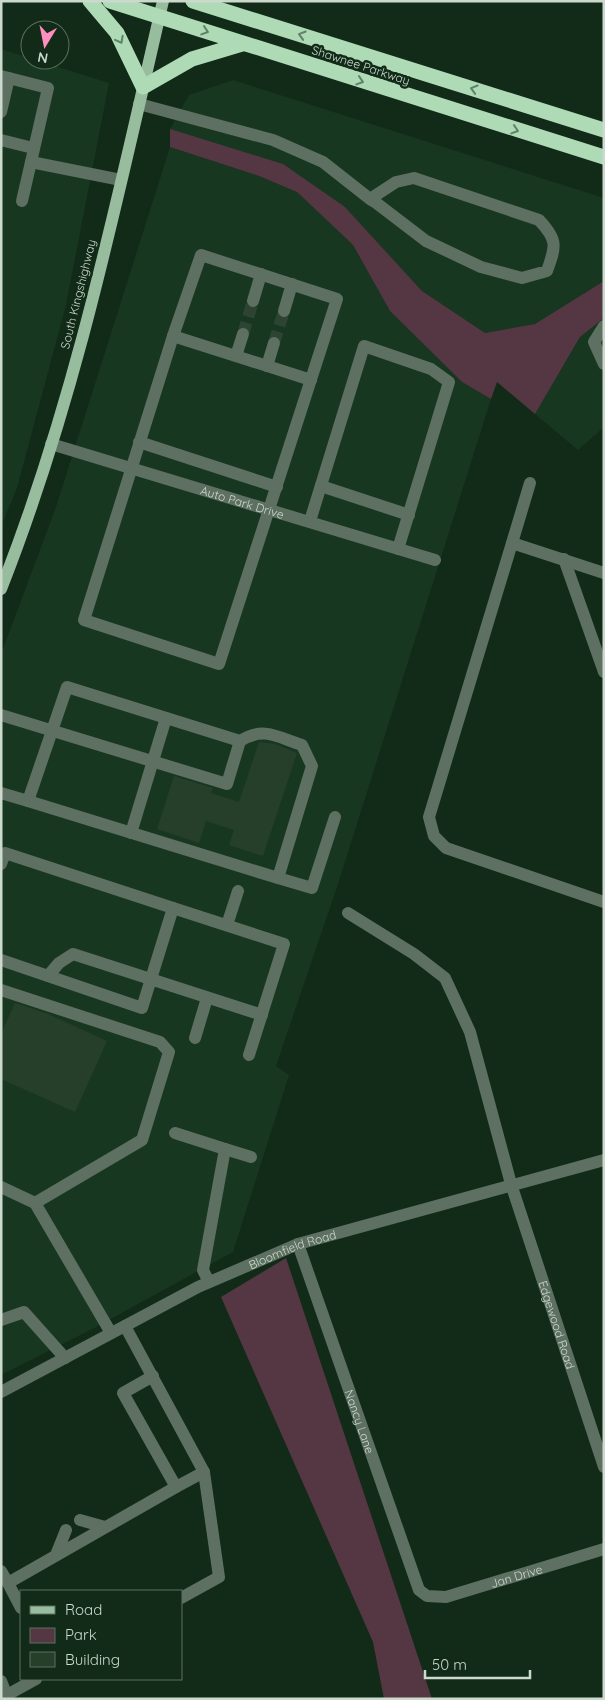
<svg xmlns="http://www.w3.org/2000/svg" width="605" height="1700" font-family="Quicksand,sans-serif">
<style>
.built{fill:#183721}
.green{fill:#553743}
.building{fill:#263f2b}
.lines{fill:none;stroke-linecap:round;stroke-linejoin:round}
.minor-tunnel{stroke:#2e4433;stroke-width:12;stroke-dasharray:12 6;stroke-linecap:butt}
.minor{stroke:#5e7061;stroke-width:12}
.major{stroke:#97bd9e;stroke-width:12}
.highway{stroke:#aedbb6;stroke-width:15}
.oneway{stroke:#608267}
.labels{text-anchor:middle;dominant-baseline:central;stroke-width:5;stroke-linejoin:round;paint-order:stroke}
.street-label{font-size:12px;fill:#cbdacd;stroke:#122a18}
</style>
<rect width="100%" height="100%" fill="#122a18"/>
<!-- built -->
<path class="built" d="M1 49 109 83 66 305 17 488 1 526Z
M233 80 604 198V281L535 324 485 333 422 291 345 207 170 129 189 95Z
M170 147 259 176 297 192 353 245 390 311 462 382 491 399 338 884 276 1066 289 1075 233 1252 96 1327 1 1375V654L56 507Z
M604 318V427L578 450 535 414 580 337Z"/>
<!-- green -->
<path class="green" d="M170 129 283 164 345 207 422 291 485 333 535 324 604 281V318L580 337 535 414 497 382 491 399 462 382 390 311 353 245 297 192 259 176 170 147Z
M286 1258 432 1699H384L373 1642 221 1297Z"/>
<!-- building -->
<path class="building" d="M259 742 275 744 297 753 263 856 229 845 234 830 206 821 199 843 157 829 174 776 213 788 211 793 239 802Z
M15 1003 48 1014 107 1041 75 1112 1 1079V1034Z"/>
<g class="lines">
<!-- minor-tunnel -->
<path class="minor-tunnel" d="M243 334 253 301
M274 343 284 311"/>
<!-- minor -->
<g class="minor">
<path d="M1 76 48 88 31 162 121 180"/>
<path d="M139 104 273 140 323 162 370 199 375 202 426 241 481 267 522 278 547 271C556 246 558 240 539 220L414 178 396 182 370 199"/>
<path d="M1 112 9 78"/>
<path d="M1 140 33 148"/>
<path d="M22 201 31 162"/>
<path d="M201 255 337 299 219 664 84 620 173 336Z"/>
<path d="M253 301 261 274"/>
<path d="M284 311 292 284"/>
<path d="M604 326 594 342 604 364"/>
<path d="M173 336 311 380"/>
<path d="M236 356 243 334"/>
<path d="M267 366 274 343"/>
<path d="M139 442 277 487"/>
<path id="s1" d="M51 444 435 560"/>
<path d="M321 486 409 515"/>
<path d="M310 521 364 346 431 369 449 382 398 549"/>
<path d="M512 543 530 483"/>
<path d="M564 559 604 672"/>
<path d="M604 573 512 543 429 817 434 836 446 848 604 902"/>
<path d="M1 715 227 784 240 741"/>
<path d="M1 793 28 801 67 687 240 741C264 726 277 737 302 745L312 766 278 878 312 888 335 817"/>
<path d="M28 801 278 878"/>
<path d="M131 833 166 718"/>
<path d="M1 864 5 853 173 908 142 1008 1 960"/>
<path d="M173 908 284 944 249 1055"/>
<path id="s2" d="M348 913 414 954 445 978 470 1032 511 1184 604 1467"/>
<path d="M227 925 238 891"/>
<path d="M48 976 59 963 73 954 262 1015"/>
<path d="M1 990 160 1042 169 1052 142 1140 35 1203"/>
<path d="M195 1038 207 998"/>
<path d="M175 1133 225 1149 203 1270 209 1282"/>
<path d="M225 1149 251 1157"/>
<path d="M1 1187 35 1203 111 1333"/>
<path id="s3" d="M298 1244 419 1590 427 1596 446 1597 604 1549"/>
<path d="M1 1320 24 1312 65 1358"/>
<path d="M125 1326 204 1472 219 1577 181 1598"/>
<path d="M153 1376 123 1393 176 1487 204 1472"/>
<path id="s4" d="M1 1392 198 1287 298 1244 604 1160"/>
<path d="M80 1520 105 1527"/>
<path d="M56 1555 66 1530"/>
<path d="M1 1571 8 1583 176 1487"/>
<path d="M8 1583 21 1608"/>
<path d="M1 1681 8 1699"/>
<path d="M7 1695 36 1679"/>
</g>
<!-- major -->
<path class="major" d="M1 589C76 399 117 199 163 1"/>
<!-- highway -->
<path class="highway" d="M90 1 117 33 143 87 192 59 242 44
M110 1 604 157
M193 1 604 130"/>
</g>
<!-- one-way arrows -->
<defs><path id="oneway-chevron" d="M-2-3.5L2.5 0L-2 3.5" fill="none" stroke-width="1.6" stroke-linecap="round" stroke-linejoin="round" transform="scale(1.25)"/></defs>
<g class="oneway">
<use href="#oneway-chevron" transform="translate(205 31) rotate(18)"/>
<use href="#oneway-chevron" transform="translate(302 35) rotate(-163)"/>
<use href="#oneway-chevron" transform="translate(120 40) rotate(62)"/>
<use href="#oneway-chevron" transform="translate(360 81) rotate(18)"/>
<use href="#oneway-chevron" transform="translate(474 89) rotate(-163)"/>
<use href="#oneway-chevron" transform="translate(515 130) rotate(18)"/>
</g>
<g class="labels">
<!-- street labels -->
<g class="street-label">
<text transform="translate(361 65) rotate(18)">Shawnee Parkway</text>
<text transform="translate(78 294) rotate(-76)">South Kingshighway</text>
<text stroke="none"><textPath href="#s1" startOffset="200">Auto Park Drive</textPath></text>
<text stroke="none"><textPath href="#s4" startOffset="325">Bloomfield Road</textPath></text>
<text stroke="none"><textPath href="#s2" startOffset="482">Edgewood Road</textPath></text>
<text stroke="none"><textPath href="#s3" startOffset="188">Nancy Lane</textPath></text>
<text stroke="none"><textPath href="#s3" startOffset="469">Jan Drive</textPath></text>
</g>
</g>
<!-- border -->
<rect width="605" height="1700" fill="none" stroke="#cbdacd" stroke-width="5"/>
<!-- legend -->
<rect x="20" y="1590" width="162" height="90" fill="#122a18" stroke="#5c7060"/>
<rect x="30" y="1606" width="25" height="8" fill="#97bd9e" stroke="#5c7060"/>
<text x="65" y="1615" font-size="15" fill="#cbdacd">Road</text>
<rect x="30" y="1628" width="25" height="15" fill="#553743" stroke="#5c7060"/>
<text x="65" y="1640" font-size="15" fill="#cbdacd">Park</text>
<rect x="30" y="1652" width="25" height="15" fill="#263f2b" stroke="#5c7060"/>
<text x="65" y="1665" font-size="15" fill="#cbdacd">Building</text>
<!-- north arrow -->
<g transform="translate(45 45) rotate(190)"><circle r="24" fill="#122a18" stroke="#5c7060"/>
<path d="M0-4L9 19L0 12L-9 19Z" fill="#fe8ebd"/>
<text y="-8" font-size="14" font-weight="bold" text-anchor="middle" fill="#cbdacd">N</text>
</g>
<!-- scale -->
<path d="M425 1670v8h105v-8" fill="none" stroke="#cbdacd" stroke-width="2.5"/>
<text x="432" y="1670" font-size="15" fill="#cbdacd" stroke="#122a18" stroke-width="4" paint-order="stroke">50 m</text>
</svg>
